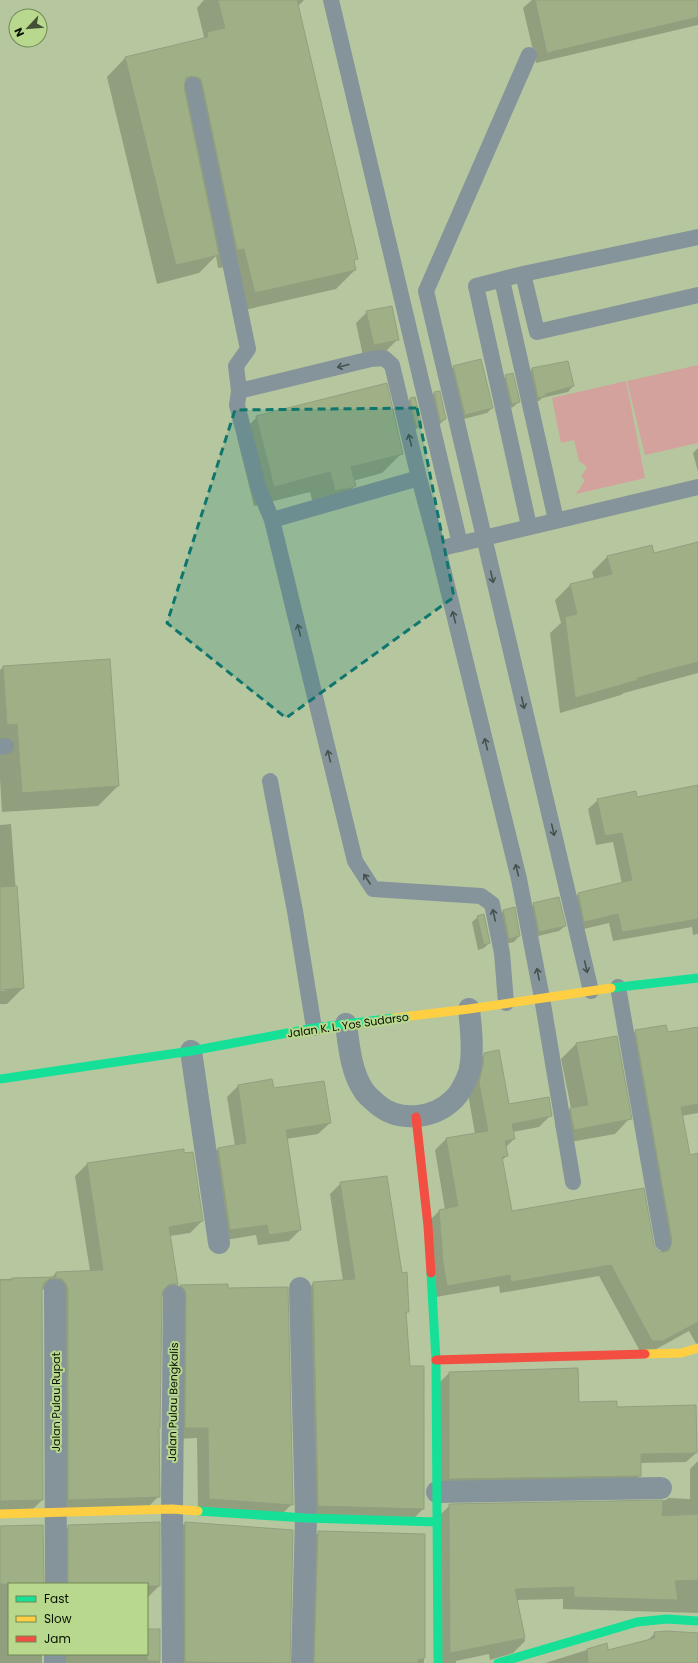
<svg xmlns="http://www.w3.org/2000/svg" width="698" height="1663" font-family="Poppins,sans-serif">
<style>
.green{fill:#d4a29c}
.shadow{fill:#0003}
.building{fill:#a0b086;stroke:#929f80}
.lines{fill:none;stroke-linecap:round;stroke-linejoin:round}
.lane{stroke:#85949a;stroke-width:16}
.street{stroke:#85949a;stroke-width:22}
.fast{stroke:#16e098;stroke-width:9}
.slow{stroke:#ffcf43;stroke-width:9}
.jam{stroke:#f24e42;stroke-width:9}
.oneway{stroke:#46524d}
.marked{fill:#0f766e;fill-opacity:0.2;stroke:#0f766e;stroke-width:3;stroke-dasharray:8 5;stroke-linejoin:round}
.labels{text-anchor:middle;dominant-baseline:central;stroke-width:4;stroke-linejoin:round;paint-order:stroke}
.street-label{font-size:11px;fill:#060f00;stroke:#b8d88e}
</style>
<rect width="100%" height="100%" fill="#b6c79f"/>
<!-- green -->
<path class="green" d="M698 365V443L645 455 627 381Z
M626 381 645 478 576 494 585 480 581 477 587 467 579 461 574 440 561 443 552 398Z"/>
<!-- shadow -->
<path class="shadow" d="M204 0H304L298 6 357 258 353 262 355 270 336 289 236 312 225 267 218 268 216 256 199 273 157 284 107 77 125 58 200 40 204 37 197 8Z
M532 0H698V25L536 63 523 8Z
M367 312 398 339 387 350 363 356 356 323Z
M567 362 573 386 568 392 542 398 539 401 533 402 527 375 532 369Z
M454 367 492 408 487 413 460 420 448 372Z
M506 376 519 402 513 407 506 409 500 381Z
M434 393 445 419 440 424 435 425 429 399Z
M415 398 421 425 415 430 405 405 410 399Z
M257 417 402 453 382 473 353 481 355 486 335 506 315 511 310 492 254 506 237 437Z
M698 448V472L693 453Z
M698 543V673L624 693 621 695 560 713 550 633 561 623 555 600 570 585 594 579 592 572 607 557 653 554Z
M3 667 118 786 98 806 2 812 0 779V670Z
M698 787V934L693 935 692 927 613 941 609 923 575 931 569 903 578 894 622 884 613 842 596 845 588 809 598 800 636 798Z
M11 824 23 988 7 1004H0V991L8 990V988L0 989V825Z
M534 904 565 926 559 931 534 937 528 910Z
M503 911 519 936 514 942 504 944 498 916Z
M478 917 489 943 484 948 478 950 472 922Z
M698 1028V1113L681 1116 689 1156 698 1154V1347L689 1331 651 1352 641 1353 599 1276 500 1293 499 1286 436 1297 428 1222 439 1211 445 1210 435 1150 446 1139 475 1134 468 1094 473 1065 485 1054 508 1105 551 1115 539 1127 513 1132 514 1139 506 1147 507 1156 501 1161 511 1212 653 1245 655 1250 661 1252 624 1043 636 1031 667 1034Z
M576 1044 630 1118 615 1134 559 1144 555 1124 571 1108 561 1059Z
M238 1086 273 1089 330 1123 318 1134 286 1139 300 1230 289 1241 258 1245 256 1235 219 1241 207 1160 218 1149 235 1146 227 1097Z
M87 1164 202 1221 190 1233 170 1236 177 1284 165 1296 161 1295 159 1428 158 1429 159 1496 146 1509 57 1511 49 1291 42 1289V1500L30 1512 0 1513V1279L51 1278 56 1273 90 1271 75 1176Z
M341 1183 401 1274 408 1311 406 1314 409 1367 423 1509 413 1519 308 1516 303 1293 314 1283 343 1281 330 1194Z
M227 1285 292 1504 281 1515 198 1510 197 1438 175 1439 169 1297 180 1286Z
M449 1373 578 1403 616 1408 696 1453 686 1462 640 1463V1475L630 1485 440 1489 439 1383Z
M698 1461V1613L563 1609V1599L516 1600 525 1641 513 1653 490 1660 489 1654 456 1661V1663H439L438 1517 450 1505 661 1502 669 1498 690 1499V1469Z
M159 1523V1586L147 1598V1584H57V1538L69 1526Z
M185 1523 292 1531 289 1663H174L173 1535Z
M0 1527 43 1584H9V1654H42V1663H0Z
M319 1532 424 1535V1663H303L306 1544Z
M147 1630H159L160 1663H55L45 1654H147Z
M655 1633H698V1663H545L606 1644 607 1651 647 1641Z"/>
<!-- building -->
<path class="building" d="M218 0H297L358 259 354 260 356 270 255 293 244 249 237 250 202 83 200 78 191 76 186 78 184 87 219 255 176 265 125 57 208 37 207 32 225 28Z
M535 0H698V17L547 53Z
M392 306 399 340 374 345 366 311Z
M481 359 493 408 465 415 453 366Z
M568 361 574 386 545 394 546 396 538 398 532 368Z
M513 373 520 402 512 404 505 375Z
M387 383 403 454 351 467 356 486 351 488 335 491 330 472 274 487 256 416Z
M440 391 446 419 440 421 434 392Z
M415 397 422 425 416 426 410 398Z
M698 542V662L637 678 638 680 575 698 565 617 577 614 570 584 612 574 607 556 652 545 654 553Z
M110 659 119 786 22 793 17 724 7 725 3 666Z
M698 785V919L622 932 618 914 584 922 578 893 632 880 622 833 605 836 597 799 636 791 637 797Z
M17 886 24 988 0 990V887Z
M559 897 566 926 539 932 533 903Z
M515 907 520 936 509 939 503 910Z
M484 914 490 943 484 945 477 916Z
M666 1025 668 1032 698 1027V1104L681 1107 690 1155 698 1153V1322L663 1341H652L611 1265 511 1282 510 1275 447 1286 443 1262 439 1210 458 1206 446 1138 488 1131 479 1082 483 1065 484 1053 499 1050 509 1104 549 1097 552 1116 512 1124 515 1139 505 1141 508 1156 502 1157 512 1211 644 1188 654 1245 656 1249 660 1252H665L669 1250 672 1241 635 1030Z
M617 1036 632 1119 574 1130 570 1108 588 1105 576 1043Z
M272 1079 274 1088 324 1081 331 1123 286 1130 301 1230 269 1235 267 1225 230 1230 218 1148 246 1143 238 1085Z
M184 1149V1153L193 1152 203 1221 169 1227 178 1285 174 1284 168 1285 163 1290 162 1296 160 1428H159L160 1497 68 1500V1290L66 1284 62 1279 55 1278 49 1279 44 1283 42 1290 43 1500 0 1501V1280H12V1278L56 1277V1272L103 1270 87 1163Z
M387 1176 402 1273 407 1272 409 1312H406L410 1366H424V1509L318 1506 313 1282 355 1279 340 1182Z
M228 1284V1288L288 1287 293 1505 209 1499 208 1428H185L186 1296 185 1290 180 1285Z
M578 1368 579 1402 617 1401V1407L696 1405 697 1453 641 1454V1476L449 1479V1372Z
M663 1500 662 1516 698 1514V1580L675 1581 678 1600 574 1597V1587L515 1589 525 1638 450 1653 449 1504Z
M160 1522V1586H147V1584H68V1525Z
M185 1522 293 1530 290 1663 185 1662Z
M43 1525 44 1584H0V1526Z
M318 1531 425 1534V1658L418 1660V1663H314Z
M147 1629H160V1661H147Z
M668 1631 698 1633V1663H588L587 1649 607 1643 608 1650 655 1638 654 1632Z"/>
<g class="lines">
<!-- lane -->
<path class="lane" d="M331 0 460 544
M529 55 426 291 591 991
M193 85 248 349 236 366 239 391 237 405 259 489 272 520 355 861 373 889 481 896 492 904 502 953 506 1003
M523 274 698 237
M502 280 556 520
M239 391 371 359 384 358 392 365 419 478
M272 520 419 478 438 549 698 487
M529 526 476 286 523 274 537 332 698 295
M438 549 519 879 542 998 573 1182
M0 747 6 746
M270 781 295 911 314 1028
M618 987 663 1243"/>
<!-- street -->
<path class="street" d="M346 1024C349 1047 351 1072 364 1091 367 1096 373 1100 377 1104 399 1123 434 1119 454 1099 459 1094 464 1085 467 1078 475 1062 471 1027 469 1009
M191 1051 219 1243
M300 1288 306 1518 302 1663
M55 1290 56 1584
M437 1492 661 1488
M55 1663V1654
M173 1663 172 1509 174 1296"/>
<!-- fast -->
<path class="fast" d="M611 988 698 978
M0 1079 191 1051 314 1028 394 1018
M431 1273 436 1360 438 1663
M198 1511 306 1518 437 1522
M498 1663 637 1622 667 1619 698 1621"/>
<!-- slow -->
<path class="slow" d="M394 1018 469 1009 611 988
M645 1354 681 1353 698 1348
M0 1514 172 1509 198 1511"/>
<!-- jam -->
<path class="jam" d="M416 1117 428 1226 431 1273
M436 1360 645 1354"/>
</g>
<!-- one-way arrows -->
<defs><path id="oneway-shaft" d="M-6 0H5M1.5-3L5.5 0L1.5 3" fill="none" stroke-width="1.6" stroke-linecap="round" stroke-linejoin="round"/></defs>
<g class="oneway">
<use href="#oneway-shaft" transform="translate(343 366) rotate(166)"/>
<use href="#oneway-shaft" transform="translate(410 440) rotate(-104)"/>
<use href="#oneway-shaft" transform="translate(492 577) rotate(77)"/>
<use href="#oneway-shaft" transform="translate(454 617) rotate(-104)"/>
<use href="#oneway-shaft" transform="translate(299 630) rotate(-104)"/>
<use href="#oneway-shaft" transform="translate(523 703) rotate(77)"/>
<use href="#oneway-shaft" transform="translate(486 744) rotate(-104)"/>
<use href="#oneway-shaft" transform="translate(329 756) rotate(-104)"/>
<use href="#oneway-shaft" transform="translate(553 830) rotate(77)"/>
<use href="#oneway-shaft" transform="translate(517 870) rotate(-104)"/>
<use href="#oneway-shaft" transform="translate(367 879) rotate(-123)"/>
<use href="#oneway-shaft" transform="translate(494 915) rotate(-102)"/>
<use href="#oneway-shaft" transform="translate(586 967) rotate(77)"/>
<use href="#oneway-shaft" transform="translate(538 974) rotate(-101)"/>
</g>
<!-- marked area -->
<path class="marked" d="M417 408 454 597 286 718 167 623 235 410Z"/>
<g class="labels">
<!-- street labels -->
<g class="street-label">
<text transform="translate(348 1025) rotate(-8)">Jalan K. L. Yos Sudarso</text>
<text transform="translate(56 1402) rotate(-90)">Jalan Pulau Rupat</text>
<text transform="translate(173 1402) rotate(-89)">Jalan Pulau Bengkalis</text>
</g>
</g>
<!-- legend -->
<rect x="8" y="1583" width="140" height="72" fill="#b8d88e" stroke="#718855"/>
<rect x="16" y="1596" width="20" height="6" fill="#16e098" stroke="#718855"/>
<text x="44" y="1603" font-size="12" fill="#060f00">Fast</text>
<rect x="16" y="1616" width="20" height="6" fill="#ffcf43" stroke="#718855"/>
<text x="44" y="1623" font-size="12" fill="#060f00">Slow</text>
<rect x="16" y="1636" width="20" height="6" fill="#f24e42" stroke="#718855"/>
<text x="44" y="1643" font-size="12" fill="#060f00">Jam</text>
<!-- north arrow -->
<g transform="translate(28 28) rotate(244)"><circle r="19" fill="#b8d88e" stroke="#718855"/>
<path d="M0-3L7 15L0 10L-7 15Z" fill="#444f38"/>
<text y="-6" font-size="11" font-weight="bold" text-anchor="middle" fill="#060f00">N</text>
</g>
</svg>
